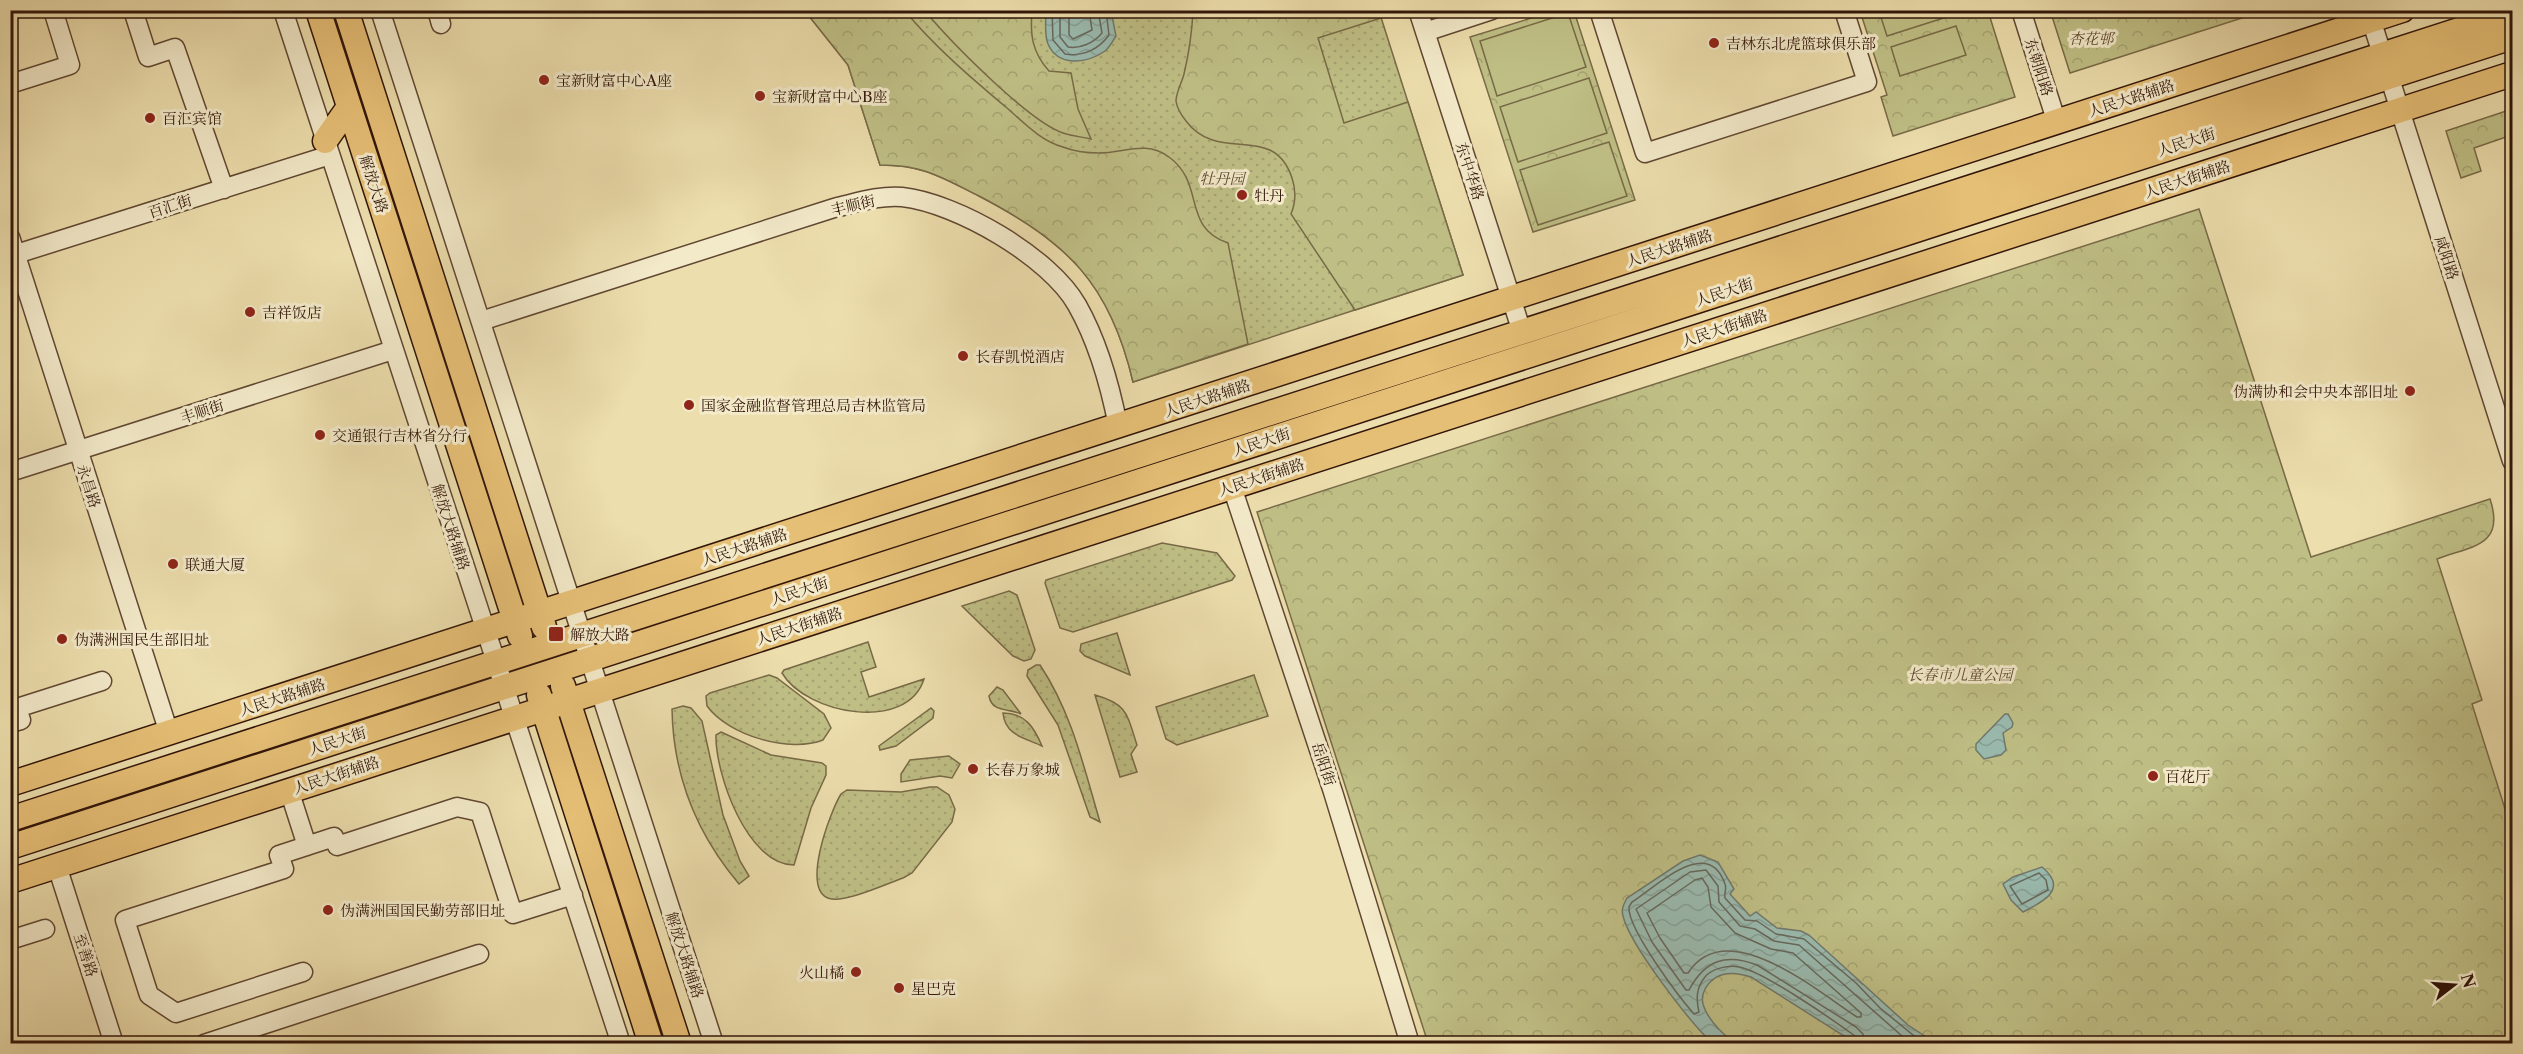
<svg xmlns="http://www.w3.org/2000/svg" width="2523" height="1054" font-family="'Libre Caslon Text','Noto Serif SC',serif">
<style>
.grass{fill:url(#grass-dots);stroke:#786a47;stroke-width:1.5}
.forest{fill:url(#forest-crowns);stroke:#786a47;stroke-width:1.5}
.pitch{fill:#bfbf85;stroke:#786a47;stroke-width:1.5}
.water{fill:url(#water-waves);stroke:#70796d;stroke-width:1.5}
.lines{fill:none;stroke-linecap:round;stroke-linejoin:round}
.shore{stroke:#66685c;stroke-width:1.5}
.minor-casing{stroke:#604732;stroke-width:21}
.major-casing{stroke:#311509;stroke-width:27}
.minor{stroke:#f3eaca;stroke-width:18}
.major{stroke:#e6bf76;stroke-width:24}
.poi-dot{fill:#8f2418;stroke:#f3eaca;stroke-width:2}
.labels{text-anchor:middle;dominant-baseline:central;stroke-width:6;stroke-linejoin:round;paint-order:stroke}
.park-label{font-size:15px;font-style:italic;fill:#5c482e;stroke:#f3eaca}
.poi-label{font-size:15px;fill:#311509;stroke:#f3eaca;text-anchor:start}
.street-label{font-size:15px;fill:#311509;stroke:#f3eaca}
</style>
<defs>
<pattern id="grass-dots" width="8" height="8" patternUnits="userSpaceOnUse" patternTransform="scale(1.5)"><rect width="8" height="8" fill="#bfbf85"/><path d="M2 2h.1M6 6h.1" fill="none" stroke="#a5a372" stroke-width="1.8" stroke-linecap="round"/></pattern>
<pattern id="forest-crowns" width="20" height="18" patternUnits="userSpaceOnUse" patternTransform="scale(1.5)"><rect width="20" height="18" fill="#bfbf85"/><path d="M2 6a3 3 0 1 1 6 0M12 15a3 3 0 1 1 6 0" fill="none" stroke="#a5a372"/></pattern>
<pattern id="water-waves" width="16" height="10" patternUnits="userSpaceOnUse" patternTransform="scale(1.5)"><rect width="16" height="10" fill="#9abbb0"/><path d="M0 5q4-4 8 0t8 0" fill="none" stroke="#85a096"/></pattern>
</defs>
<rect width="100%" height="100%" fill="#eddead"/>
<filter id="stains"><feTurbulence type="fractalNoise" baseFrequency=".00333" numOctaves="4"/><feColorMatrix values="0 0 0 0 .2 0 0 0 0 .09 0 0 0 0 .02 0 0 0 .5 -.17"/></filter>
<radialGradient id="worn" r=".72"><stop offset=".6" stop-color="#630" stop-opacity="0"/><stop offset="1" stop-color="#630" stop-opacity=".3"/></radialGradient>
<!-- grass -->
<path class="grass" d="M805 11H1379L1463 275 1133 382C1110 283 1067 242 979 196 941 177 924 165 880 165L848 65Z
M1162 543 1217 553 1235 576 1232 580 1073 632 1060 628 1045 583 1046 580Z
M1009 591 1017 595 1035 650 1031 659 1024 661 1013 656 962 606Z
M1117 633 1130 675 1085 656 1080 651 1081 644Z
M868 642 876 667 861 672 869 697 924 679C907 733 806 714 782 673L784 670Z
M1036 665H1040C1072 713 1084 768 1100 822L1090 817 1058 725 1027 676 1028 670Z
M769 675 777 678 824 714 831 728 823 740C790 753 729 736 707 706L706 696 710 693Z
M1254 675 1268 716 1177 745 1166 739 1156 707Z
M997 687 1003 690 1021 714C1009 708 992 713 989 696Z
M1095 695C1128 704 1127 715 1137 745L1131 754 1137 772 1120 777Z
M683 706 691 708 702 721 723 815 740 861 749 876 739 884C696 833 673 776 672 709Z
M931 708 934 711 933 718 896 746 880 750 879 746Z
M1003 713C1025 713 1034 727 1042 746 1026 738 1005 736 1003 713Z
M721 732 771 755 822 763 826 766V775L811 808 794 865C747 865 715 773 716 735Z
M949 756 960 764 952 778 940 776 901 782V774L910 760Z
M930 787H937L949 795 955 809 952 822 912 873 903 878C886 884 849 901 832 899 798 895 831 810 841 794L847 790 901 792Z"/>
<!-- forest -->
<path class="forest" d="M2050 10H2264V11L2070 73Z
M805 11H905C935 47 970 77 1007 108 1024 123 1041 141 1063 147 1073 151 1087 153 1099 153 1125 153 1145 140 1169 157 1206 184 1181 227 1228 243L1248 344 1133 382C1110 283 1067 242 979 196 941 177 924 165 880 165L848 65Z
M925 11H1032C1030 35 1032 52 1049 71L1071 73 1078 109 1091 139C1082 137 1072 136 1063 133 1028 121 950 41 925 11Z
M1193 11H1379L1381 18 1318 38 1344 123 1408 102 1463 275 1355 310 1291 214C1296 202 1296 190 1292 178 1273 121 1219 165 1186 121 1182 116 1177 108 1176 101 1176 93 1182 82 1184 74 1189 53 1192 32 1193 11Z
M1554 11H1574L1635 200 1533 232 1470 37Z
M1860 11H1988L2015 97 1893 136 1881 97 1887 95Z
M2512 109V135L2474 148 2481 171 2461 178 2446 131Z
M2199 209 2311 557 2490 499C2506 547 2470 546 2437 559L2482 700 2472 704 2512 831V1043H1428L1257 512Z"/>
<!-- pitch -->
<path class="pitch" d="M1879 11H1951L1953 15 1887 36Z
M1568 13 1586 67 1497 96 1480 41Z
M1956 26 1966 55 1900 76 1891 47Z
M1589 78 1607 133 1518 162 1500 107Z
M1609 142 1627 196 1538 225 1520 170Z"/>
<!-- water -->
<path class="water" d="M1046 11H1111L1116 36C1113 41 1109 48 1105 51 1086 64 1058 67 1048 44 1044 34 1046 20 1046 11Z
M2005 714H2008L2013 723 2012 727 2003 733 2006 750 2001 755 1984 759 1976 750V744Z
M1700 855 1718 862 1734 889 1730 894 1750 916 1756 912 1777 928 1801 931 1809 935 1908 1025 1935 1043H1855L1751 977C1733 971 1715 971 1705 989 1702 995 1701 1000 1704 1007 1709 1021 1723 1034 1734 1043H1712C1689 1021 1630 945 1623 916 1621 908 1624 904 1627 898L1683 861Z
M2042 867C2069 889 2043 902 2023 912L2011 900 2003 884 2013 877Z"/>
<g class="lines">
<!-- shore -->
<path class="shore" d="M1052 10 1053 40 1065 54C1083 57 1099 49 1109 35L1106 10
M1060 10V37L1068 47C1080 49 1094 43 1102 33L1098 10
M1069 10V35L1073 39 1092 30 1089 10
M2039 873 2046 880 2048 890 2022 904 2010 886Z
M1702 878 1708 887 1711 907 1735 933 1771 949 1793 953 1861 1013V1017H1857C1818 992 1727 913 1688 973H1684L1660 938 1647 913 1695 880Z
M1858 1044 1855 1036C1833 1020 1763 971 1739 967 1729 965 1712 968 1705 977 1696 988 1696 999 1699 1012L1694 1014C1679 997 1627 928 1629 907L1632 902C1657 886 1708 835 1725 884 1727 889 1724 892 1725 898L1745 920 1757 921 1776 934 1804 939 1856 983 1880 1008 1924 1044
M1865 1044 1863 1034 1856 1027 1757 965C1726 953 1705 960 1689 990H1686L1652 942 1636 909 1690 872 1706 870 1718 886 1719 902 1740 926 1755 929 1774 941 1799 945 1911 1044"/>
<defs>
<path id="minor" d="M133 10 148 57 175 48 224 189
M283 10 621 1044
M380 10 714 1044
M437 10 441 24
M1418 10 1522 332
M1599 10 1645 153 1867 82 1844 10
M2021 10 2057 123
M2368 10 2512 461
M1425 32 1492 10
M10 84 70 65 53 10
M10 237 169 733
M10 256 330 155
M481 321 834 208C856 203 879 195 902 197 957 203 1050 257 1077 305 1098 342 1110 385 1118 426
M10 472 393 350
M1232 487 1333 792 1410 1044
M10 723 21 720 17 708 102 681
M289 790 307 846
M57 866 114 1044
M10 940 45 929
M303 972 176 1013 149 995 125 920 284 869 279 855 334 837 337 846 457 807 480 812 513 914 573 895
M204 1044 479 954"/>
<path id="major" d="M318 10 520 636
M346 10 544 627
M325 141 349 107
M563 686 679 1044
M539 695 651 1044
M10 784 2402 10
M10 819 2512 13
M10 847 2512 37
M10 881 2512 74"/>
</defs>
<!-- minor casing -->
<use href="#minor" class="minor-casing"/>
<!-- major casing -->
<use href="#major" class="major-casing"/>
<!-- minor -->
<use href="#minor" class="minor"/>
<!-- major -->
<use href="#major" class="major"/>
</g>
<!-- markers -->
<g class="poi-dot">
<circle cx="1714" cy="43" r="6"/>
<circle cx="544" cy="80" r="6"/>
<circle cx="760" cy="96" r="6"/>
<circle cx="150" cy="118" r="6"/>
<circle cx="1242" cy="195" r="6"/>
<circle cx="250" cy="312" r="6"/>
<circle cx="963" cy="356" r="6"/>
<circle cx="2410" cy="391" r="6"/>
<circle cx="689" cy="405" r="6"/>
<circle cx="320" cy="435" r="6"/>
<circle cx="173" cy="564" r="6"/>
<rect x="548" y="626" width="16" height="16" rx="3"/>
<circle cx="62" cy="639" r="6"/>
<circle cx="973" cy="769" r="6"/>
<circle cx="2153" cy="776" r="6"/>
<circle cx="328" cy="910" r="6"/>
<circle cx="856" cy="972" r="6"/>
<circle cx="899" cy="988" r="6"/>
</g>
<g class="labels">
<!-- park labels -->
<g class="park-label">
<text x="2091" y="38">杏花邨</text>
<text x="1222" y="178">牡丹园</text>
<text x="1960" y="674">长春市儿童公园</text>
</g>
<!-- poi labels -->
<g class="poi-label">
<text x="1726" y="43">吉林东北虎篮球俱乐部</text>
<text x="556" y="80">宝新财富中心A座</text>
<text x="772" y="96">宝新财富中心B座</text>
<text x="162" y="118">百汇宾馆</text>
<text x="1254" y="195">牡丹</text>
<text x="262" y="312">吉祥饭店</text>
<text x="975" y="356">长春凯悦酒店</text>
<text x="2398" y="391" text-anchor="end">伪满协和会中央本部旧址</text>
<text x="701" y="405">国家金融监督管理总局吉林监管局</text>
<text x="332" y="435">交通银行吉林省分行</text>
<text x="185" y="564">联通大厦</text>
<text x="570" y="634">解放大路</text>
<text x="74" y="639">伪满洲国民生部旧址</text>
<text x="985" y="769">长春万象城</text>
<text x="2165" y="776">百花厅</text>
<text x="340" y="910">伪满洲国国民勤劳部旧址</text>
<text x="844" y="972" text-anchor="end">火山橘</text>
<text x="911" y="988">星巴克</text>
</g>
<!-- street labels -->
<g class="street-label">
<text transform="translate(2039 67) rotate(72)">东朝阳路</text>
<text transform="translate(2131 98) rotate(-18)">人民大路辅路</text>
<text transform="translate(2186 142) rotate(-18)">人民大街</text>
<text transform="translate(1470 171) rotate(72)">东中华路</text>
<text transform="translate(2187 179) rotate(-18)">人民大街辅路</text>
<text transform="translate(374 184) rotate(72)">解放大路</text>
<text transform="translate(853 205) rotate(-13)">丰顺街</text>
<text transform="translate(170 206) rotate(-18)">百汇街</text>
<text transform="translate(1669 248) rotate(-18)">人民大路辅路</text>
<text transform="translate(2447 258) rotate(72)">咸阳路</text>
<text transform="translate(1724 292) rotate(-18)">人民大街</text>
<text transform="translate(1724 328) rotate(-18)">人民大街辅路</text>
<text transform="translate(1207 398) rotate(-18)">人民大路辅路</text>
<text transform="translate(202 411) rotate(-18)">丰顺街</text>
<text transform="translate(1261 442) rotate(-18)">人民大街</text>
<text transform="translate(1261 477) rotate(-18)">人民大街辅路</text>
<text transform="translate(89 486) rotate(72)">永昌路</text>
<text transform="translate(451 527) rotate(72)">解放大路辅路</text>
<text transform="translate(744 547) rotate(-18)">人民大路辅路</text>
<text transform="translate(799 591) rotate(-18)">人民大街</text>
<text transform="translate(799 626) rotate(-18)">人民大街辅路</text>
<text transform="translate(282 697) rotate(-18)">人民大路辅路</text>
<text transform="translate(337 741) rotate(-18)">人民大街</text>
<text transform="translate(1324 764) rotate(72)">岳阳街</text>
<text transform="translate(336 775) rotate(-18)">人民大街辅路</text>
<text transform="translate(86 955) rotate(72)">至善路</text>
<text transform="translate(685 955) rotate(72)">解放大路辅路</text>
</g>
</g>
<!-- margin -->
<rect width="2523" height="1054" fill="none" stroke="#eddead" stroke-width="36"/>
<rect x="12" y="12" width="2499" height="1030" fill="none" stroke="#311509" stroke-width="3"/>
<rect x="18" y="18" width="2487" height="1018" fill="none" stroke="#311509" stroke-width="1.5"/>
<!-- north arrow -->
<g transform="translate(2454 985) rotate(73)" stroke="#f3eaca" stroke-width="4.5" paint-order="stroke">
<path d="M0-4.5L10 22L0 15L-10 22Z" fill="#311509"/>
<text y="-9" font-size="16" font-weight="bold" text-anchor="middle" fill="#311509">N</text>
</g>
<rect width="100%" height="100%" filter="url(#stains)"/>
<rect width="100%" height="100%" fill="url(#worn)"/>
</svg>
